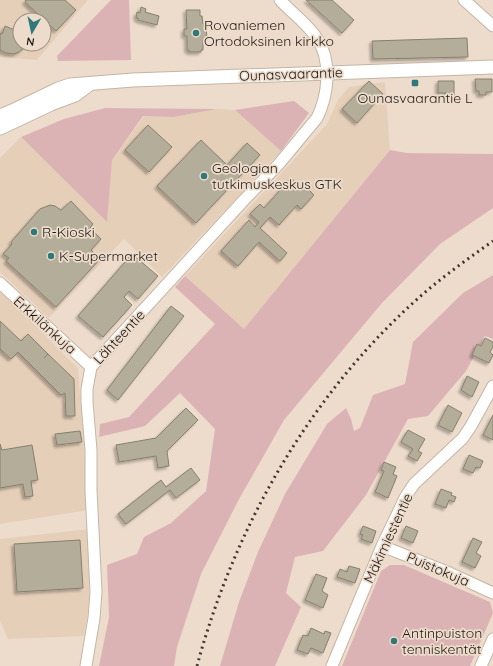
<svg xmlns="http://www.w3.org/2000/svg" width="493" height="666" font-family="Quicksand,sans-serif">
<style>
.built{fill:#e5cfb9;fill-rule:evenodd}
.green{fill:#dcb3b5}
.building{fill:#b3ad99;stroke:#86806d;filter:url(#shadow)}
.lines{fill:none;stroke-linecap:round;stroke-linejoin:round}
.minor-casing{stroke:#c5b5a5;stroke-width:13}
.tertiary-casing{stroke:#c5b5a5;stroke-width:15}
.minor{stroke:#fff;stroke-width:11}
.tertiary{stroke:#fff;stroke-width:13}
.rail{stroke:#3e362f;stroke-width:3;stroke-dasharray:2 4;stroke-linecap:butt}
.poi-dot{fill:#2f797b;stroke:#eddccc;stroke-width:1.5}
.labels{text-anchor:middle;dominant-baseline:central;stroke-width:3.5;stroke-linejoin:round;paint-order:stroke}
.poi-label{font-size:14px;fill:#201a14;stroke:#eddccc;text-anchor:start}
.street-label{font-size:14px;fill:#201a14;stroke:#eddccc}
</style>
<defs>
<filter id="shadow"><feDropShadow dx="-2.5" dy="2.5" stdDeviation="1" flood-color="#0004"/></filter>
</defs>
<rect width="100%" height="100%" fill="#eddccc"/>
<!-- built -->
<path class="built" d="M0 0H88L37 60 0 57ZM20 20H44V44H20Z
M385 82 390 150 244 330 185 276 327 124 338 100 349 87Z
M217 109 235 110 281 151 162 277 124 239 49 318 0 272V158L21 137 106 221 112 160 144 116 174 117Z
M0 290 78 368 89 510 0 524Z
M89 529V604L84 636 8 639 0 621V539Z"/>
<!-- green -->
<path class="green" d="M111 0H129L131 60 58 61 57 56Z
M294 101 309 113 281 151 235 110Z
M105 108 217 109 174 117 143 116 112 160 107 222 21 137 64 119Z
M390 150 407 153 493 154V208L440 244 382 303 284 420 239 499 201 574 177 647 174 666H99L109 617 107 565 137 554 144 537 171 523 206 491 215 429 180 393 145 426 99 437 100 424 129 417 215 324 175 287 185 276 244 329Z
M493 275V339L485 336 466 371 428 416 408 419 366 495 323 551 295 557 286 593 301 607 275 666H220L239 602 258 552 285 494 327 424 346 408 351 419 354 431 360 428 373 395 405 384 413 342 463 293Z
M390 565H404L490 602 493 613 470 666H342L381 571Z"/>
<!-- building -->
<path class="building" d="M26 0H65L76 10 56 31 25 2Z
M306 0H332L354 20 342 33Z
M141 7 146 9 145 12 159 16 157 25 138 20V18H136L137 12 140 13Z
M186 10H200V16H202L203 24H206L207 40H203V50H201V52H189V50H187V36H184V29H187Z
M5 26 20 32V44H26L24 48 19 52 14 54 6 53 0 50V33L2 34Z
M467 38 468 57 373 59 372 41Z
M475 79H492V92H486V95H479V91H476Z
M369 81 383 94 357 123 342 109Z
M438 81H454V96H446V93H438Z
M148 125 172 147 149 172 125 150Z
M201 140 227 165 247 143 260 155 196 223 157 186Z
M291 178 301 187 305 186 314 195 301 209 297 205 279 225 270 217 260 228 287 253 280 261 259 242 238 266 221 251 249 220 255 227 259 222 250 214 260 204 264 208Z
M71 201 93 224 90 228 101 239 91 250 100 259 56 307 6 261 9 258 3 254 12 244 11 242 40 209 50 205 55 206 61 210Z
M132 254 158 276 138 299 129 291 124 297 132 305 103 337 78 316Z
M171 306 184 316 118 400 107 390Z
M0 321 21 341 28 334 48 354 44 358 48 354 74 379 75 416H66L65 393 61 395 18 352 11 359 0 349Z
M485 338 493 342V347L490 352 493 355 489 363 472 355 477 344 481 346Z
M467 376 479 382 472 397 461 390Z
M448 405 462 413 452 432 438 425Z
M186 408 198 420 167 451 169 466 158 468 156 456 119 462 116 445 156 438Z
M493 415V440L483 435Z
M408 430 425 439 418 451 422 453 417 461 408 456 413 449 401 442Z
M80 431 82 442 57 445 55 434Z
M0 444 2 450 32 445 38 480 31 481 33 496 25 497 23 484 0 488Z
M469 455 483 461 480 468 476 467 473 473 463 469Z
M384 462 396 467 393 474 397 476 388 498 375 492 384 471 381 470Z
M191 468 200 480 176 498 170 490 126 524 118 514 161 480 166 487Z
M441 489 452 493 451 495 456 497 454 502 449 500 446 508 435 504Z
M363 526 376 531 372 543 361 539 363 535 360 534Z
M406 526 418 531 413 543 401 538Z
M473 538 482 542 476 553 481 556 475 568 462 562Z
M80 540 83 588 17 592 14 544Z
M349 566 360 569 355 583 337 577 340 569 347 572Z
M316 574 327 578 322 591 328 595 323 608 305 600Z
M311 628 324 634 325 631 331 633 323 653 311 648 308 654 297 650 303 635 308 636Z"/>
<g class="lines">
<defs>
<path id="minor" d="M464 0 493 26
M0 283 91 367
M382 546 445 571 493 593
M86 666 94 618 96 592 91 490V450L87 402V389L91 367 244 200 278 165 317 118C328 96 332 62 318 40 309 25 292 13 280 0
M332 666 382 546 406 496 414 484 463 438 471 426 493 386
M481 666 493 639"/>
<path id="tertiary" d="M0 116 12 111 58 89 70 85 133 80 493 67
M0 128 51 104 75 95 90 84"/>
</defs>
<!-- minor casing -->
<use href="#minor" class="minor-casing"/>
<!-- tertiary casing -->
<use href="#tertiary" class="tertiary-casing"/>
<!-- minor -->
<use href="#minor" class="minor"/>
<!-- tertiary -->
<use href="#tertiary" class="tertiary"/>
<!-- rail -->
<path class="rail" d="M197 666C235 525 312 391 423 294 445 275 469 258 493 241"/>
</g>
<!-- markers -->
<g class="poi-dot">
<circle cx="196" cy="33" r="4"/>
<rect x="411" y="79" width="8" height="8" rx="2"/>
<circle cx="204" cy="176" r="4"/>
<circle cx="34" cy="232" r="4"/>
<circle cx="51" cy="256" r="4"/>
<circle cx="394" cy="641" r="4"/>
</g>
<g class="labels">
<!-- poi labels -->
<g class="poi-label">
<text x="204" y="25">Rovaniemen<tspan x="204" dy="16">Ortodoksinen kirkko</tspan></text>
<text x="415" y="98" text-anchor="middle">Ounasvaarantie L</text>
<text x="212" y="168">Geologian<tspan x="212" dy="16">tutkimuskeskus GTK</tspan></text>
<text x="42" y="232">R-Kioski</text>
<text x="59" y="256">K-Supermarket</text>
<text x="402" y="633">Antinpuiston<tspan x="402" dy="16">tenniskentät</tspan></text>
</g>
<!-- street labels -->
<g class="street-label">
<text transform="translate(291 74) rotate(-2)">Ounasvaarantie</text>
<text transform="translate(45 325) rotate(42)">Erkkilänkuja</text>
<text transform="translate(119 337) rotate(-47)">Lähteentie</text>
<text transform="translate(388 538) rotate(-65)">Mäkimiestentie</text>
<text transform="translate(438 569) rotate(23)">Puistokuja</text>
</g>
</g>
<!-- north arrow -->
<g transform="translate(32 32) rotate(189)"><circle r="19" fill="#eddccc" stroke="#9b8e82"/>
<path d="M0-3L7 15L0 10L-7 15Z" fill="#2f797b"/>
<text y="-6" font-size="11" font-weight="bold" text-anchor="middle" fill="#201a14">N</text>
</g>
</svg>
